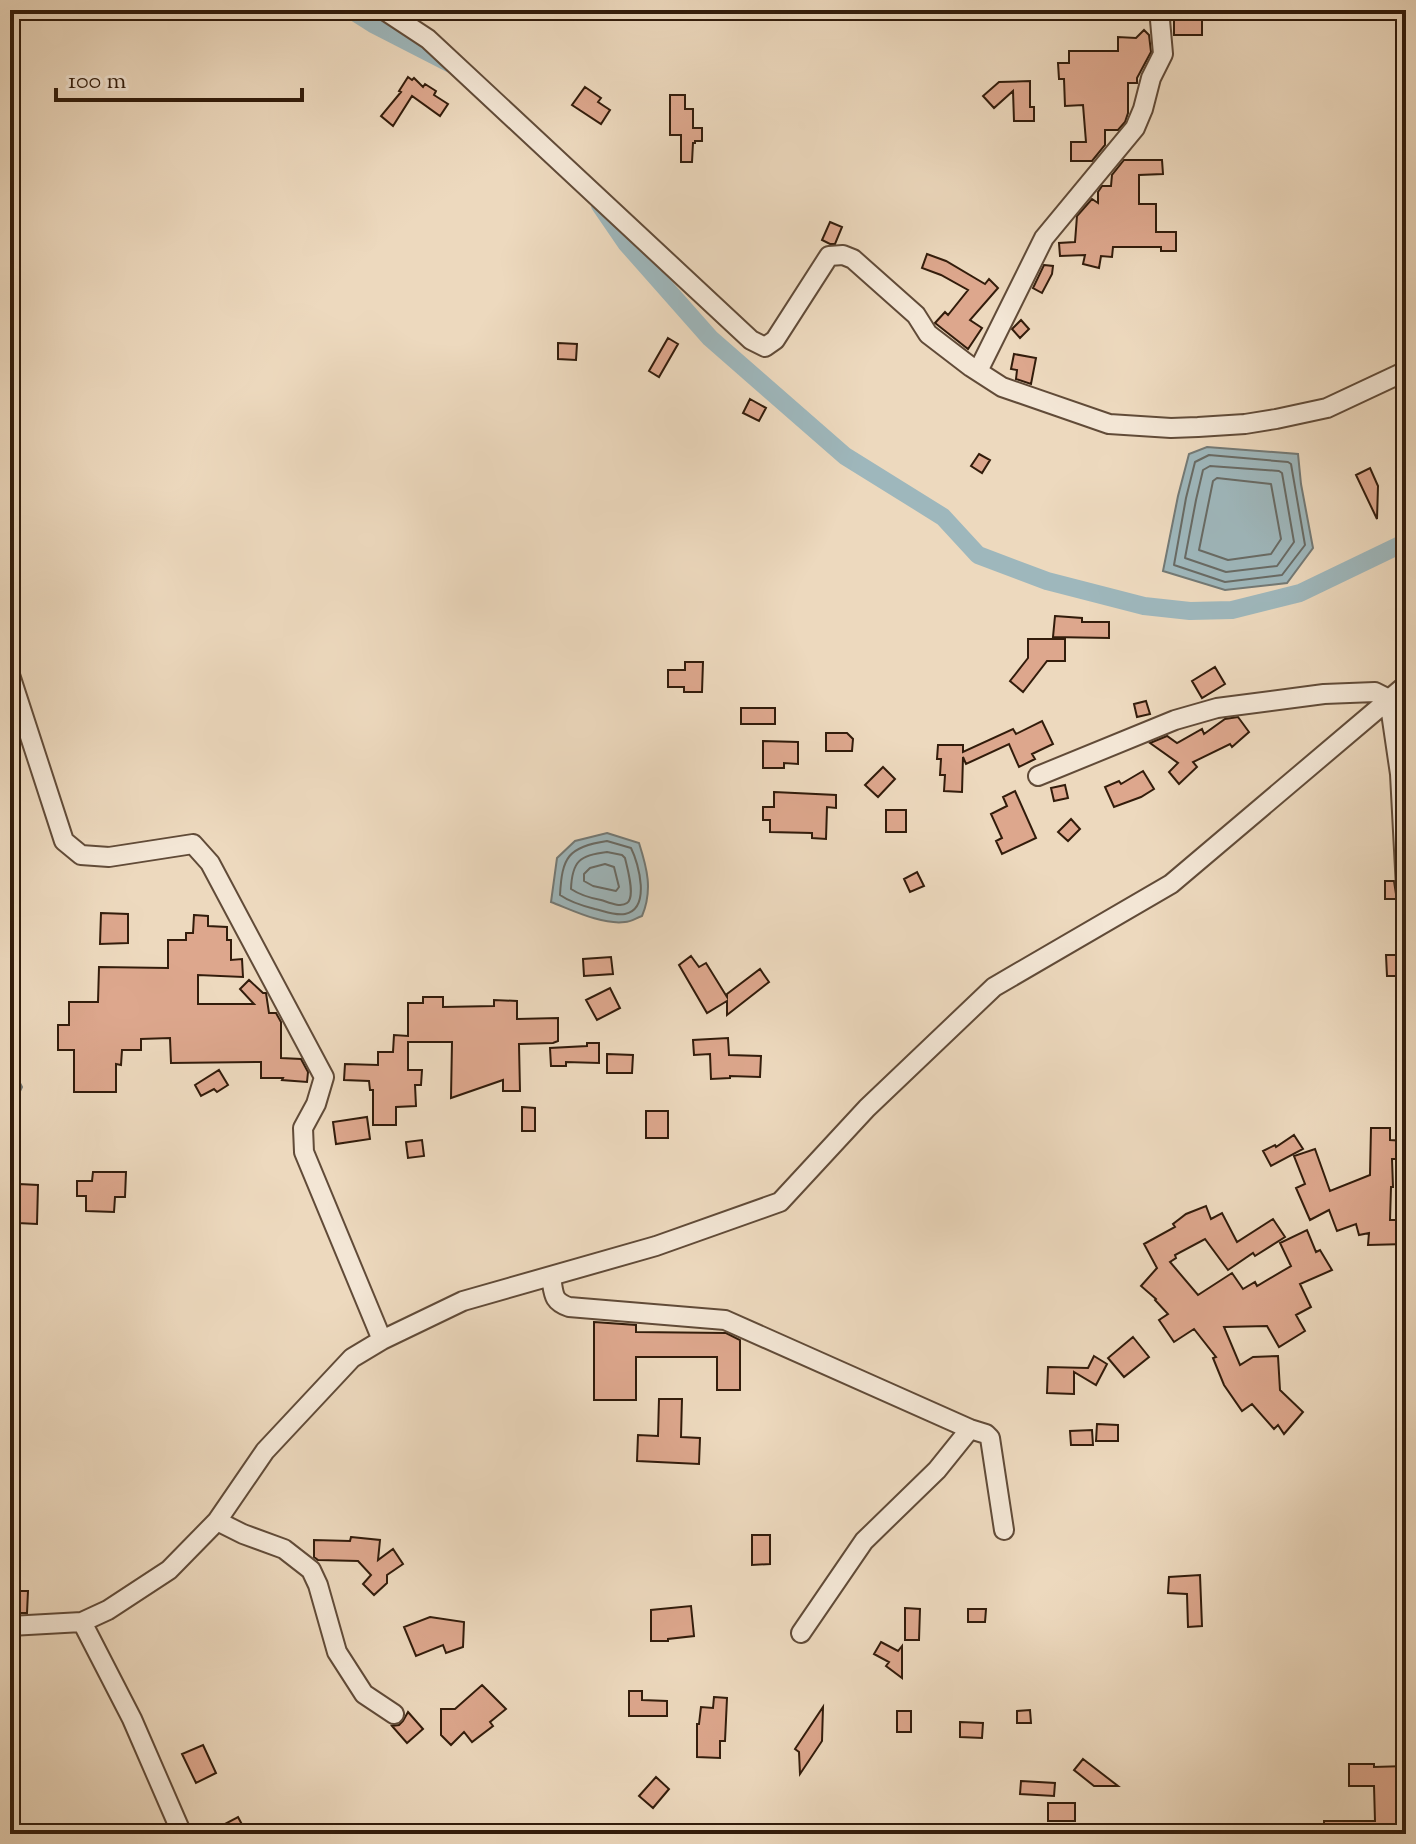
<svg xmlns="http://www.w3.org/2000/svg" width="1416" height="1844" font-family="'Sorts Mill Goudy',serif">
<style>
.water{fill:#9eb7bc;stroke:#737975;stroke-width:2}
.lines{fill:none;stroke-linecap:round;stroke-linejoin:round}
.shore{stroke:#686a64;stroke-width:2}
.canal{stroke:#9eb7bc;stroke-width:18}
.building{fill:#dda78d;stroke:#321c0b;stroke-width:2}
.minor-casing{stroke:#614b38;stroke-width:22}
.minor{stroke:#f3e6d5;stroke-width:18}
</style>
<rect width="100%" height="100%" fill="#edd9be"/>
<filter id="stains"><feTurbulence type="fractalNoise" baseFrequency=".0025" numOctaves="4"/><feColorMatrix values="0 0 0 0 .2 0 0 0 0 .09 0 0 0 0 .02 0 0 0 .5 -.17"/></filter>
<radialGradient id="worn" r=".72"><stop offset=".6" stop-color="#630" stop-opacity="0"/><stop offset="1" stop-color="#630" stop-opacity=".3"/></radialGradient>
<!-- water -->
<path class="water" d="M1207 447 1298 454 1301 484 1313 548 1287 583 1225 590 1163 571 1178 496 1189 454Z
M607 833 639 843C647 868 653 890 642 916 636 918 631 922 625 922 602 925 572 910 551 902L557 858 575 841Z
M10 1068 16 1075 22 1087 10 1112Z
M10 1391 14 1396 18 1429 10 1446Z"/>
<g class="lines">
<!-- shore -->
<path class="shore" d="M1209 455 1288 462 1291 464 1305 545 1282 575 1225 582 1174 565 1186 498 1195 462Z
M1210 466 1279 471 1282 473 1294 542 1277 566 1226 572 1185 558 1196 500 1203 470Z
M1217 478 1271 484 1281 539 1271 554 1228 560 1199 550 1213 481Z
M607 841 631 848C639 864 651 909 625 914 615 916 604 911 595 909 583 906 570 902 560 895 562 857 568 847 607 841Z
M607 852 622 855 625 858C627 867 636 897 627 903 620 908 608 902 601 900 590 898 580 895 571 889 572 861 580 855 607 852Z
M605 864 614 867 619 887 616 891 593 886 584 881V874L590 868Z"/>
<!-- canal -->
<path class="canal" d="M351 10 373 24 451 64
M600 205 626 243 710 338 845 456 943 517 978 555 1047 581 1144 606 1190 611 1232 610 1300 593 1406 542"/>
</g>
<!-- building -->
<path class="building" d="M1174 17H1202V35H1174Z
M1144 30 1149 35 1151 52 1137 78V83H1128V113L1125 122 1118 130H1105V145L1092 161H1071V142H1086L1083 105 1065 106 1064 79H1059L1058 63H1069V51H1118V37L1136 38Z
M408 77 412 80 414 78 423 87 425 84 436 91 434 95 448 104 440 116 412 96 393 126 381 116 401 92 399 91Z
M1030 81V107H1034V121H1014L1013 91 994 108 983 96 999 82Z
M585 87 601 98 598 102 610 110 601 124 572 105Z
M670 95H685V109H693V128H702V141H695V143H693L692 162H681V135H670Z
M1124 160H1162L1163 174 1139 175V204H1156V232H1176V251H1161V247H1113L1112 257 1101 256 1099 268 1083 264 1085 255 1060 256 1059 243 1075 242 1077 216 1092 199 1098 203V192L1102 186H1111L1112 175Z
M830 222 842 227 835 244H830L822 240Z
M927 254 946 261 985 284 989 279 998 288 970 320 982 328 968 349 935 323 945 312 948 315 968 290 941 275 922 268Z
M1044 265 1053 266 1052 274 1042 293 1033 288Z
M1021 320 1029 329 1020 338 1012 329Z
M668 338 678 344 659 377 649 371Z
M558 343 577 344 576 360 558 359Z
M1014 354 1036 358 1031 384 1016 379 1017 370 1011 369Z
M750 399 766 408 759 421 743 413Z
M979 454 990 460 982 473 971 466Z
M1370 468 1378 486 1377 519 1356 475Z
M1055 616 1082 618V622H1109V638L1053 637Z
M1028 639H1065V661H1047L1023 692 1010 681 1028 658Z
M685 662H703L702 692H684V687H668V670H685Z
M1215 667 1225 684 1202 698 1192 681Z
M1146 701 1150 714 1137 717 1134 704Z
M741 708H775V724H741Z
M1238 717 1249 732 1232 747 1230 744 1193 762 1197 767 1179 784 1169 772 1178 763 1150 743 1167 736 1177 743 1202 729 1204 734 1225 719Z
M1042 721 1053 744 1032 754 1035 759 1019 767 1009 744 966 764 963 757 962 792 944 791 945 775H940L941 759H937L938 745H963V752L1013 729 1016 734Z
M826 733H847L853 739 852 751H826Z
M763 741 798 742V764L784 763V768H763Z
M883 767 895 779 878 797 865 785Z
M1143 771 1154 789 1141 797 1114 807 1105 787 1119 781 1121 784Z
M1065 785 1068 798 1054 801 1051 788Z
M1015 791 1036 838 1002 854 996 841 1002 838 991 814 1007 806 1003 797Z
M774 792 836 795V808L827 807 826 839 812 838V833L770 832V820H763V807H774Z
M886 810H906V832H886Z
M1071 819 1080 829 1068 841 1058 832Z
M917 872 924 886 910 892 904 879Z
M1385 881H1394L1396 894 1402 899H1385Z
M101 913 128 914V943L100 944Z
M194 915 208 916V926L227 927V940H231V960L242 959 243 977 198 975V1004H254L240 989 249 980 263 993H266L269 1013H276L281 1022V1058L301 1059 308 1072 307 1082 282 1080 283 1078H261V1062L171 1063 170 1038 141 1039V1050H122L121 1065 116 1064V1092H74V1050H58V1025H69V1002H98L99 967 168 968V940H186V933H193Z
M1386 955H1404V976H1387Z
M691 956 699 967 706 963 727 997V994L760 969 769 982 727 1015V1001L707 1013 679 965Z
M611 957 613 974 584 976 583 959Z
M610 988 620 1008 597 1020 586 1000Z
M423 997H443V1007L494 1006V1000L517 1001V1019L558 1018V1041L553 1043 519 1044 520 1091H503V1080L451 1098 452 1042H408V1070H422L421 1085H415L416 1106 396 1107V1125H373V1090H370L369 1081 344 1080 345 1064 378 1065V1052H393L394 1035 408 1036V1003H423Z
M728 1038 729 1055 761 1056 760 1077 730 1076V1078L711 1079 710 1054 694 1055 693 1040Z
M587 1043H599V1063L566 1062V1066H551L550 1048 587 1046Z
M607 1054 633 1055 632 1073H607Z
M219 1070 228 1085 217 1092 214 1089 201 1096 195 1085Z
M522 1107 535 1108V1131H522Z
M646 1111H668V1138H646Z
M367 1117 370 1139 336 1144 333 1122Z
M1371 1128H1390V1140L1406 1141V1159H1392L1393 1187H1391L1390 1220H1406V1244L1368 1245 1369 1233 1359 1235 1356 1224 1337 1231 1329 1210 1310 1220 1296 1188 1305 1184 1294 1156 1315 1149 1330 1191 1370 1175Z
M1294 1135 1303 1149 1271 1166 1263 1151 1275 1145 1276 1147Z
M422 1140 424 1156 408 1158 406 1142Z
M93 1172H126L125 1197H115L114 1212 86 1211V1196H77V1181H92Z
M19 1184 38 1185 37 1224 18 1223Z
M1206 1206 1211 1219 1222 1213 1237 1242 1273 1219 1285 1237 1255 1256 1253 1253 1228 1270 1205 1239 1175 1255 1176 1258 1170 1262 1198 1295 1232 1273 1243 1289 1255 1282 1257 1286 1291 1266 1280 1243 1307 1230 1316 1252 1320 1250 1332 1270 1300 1284 1311 1307 1296 1315 1305 1331 1279 1347 1267 1326 1224 1327 1240 1365 1253 1357 1278 1356 1280 1390 1303 1412 1284 1434 1278 1425 1274 1429 1252 1404 1242 1411 1224 1385 1213 1358 1216 1357 1194 1329 1174 1342 1159 1320 1168 1314 1155 1300 1156 1299 1141 1286 1157 1268 1144 1244 1175 1227 1173 1224 1186 1214Z
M594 1322 636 1325V1332L726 1333 740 1340V1390H717V1357H636V1400H594Z
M1133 1337 1149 1357 1124 1377 1108 1358Z
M1094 1356 1107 1364 1096 1385 1074 1372V1394L1047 1393 1048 1367 1088 1368Z
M659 1399H682L681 1437 700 1438 699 1464 637 1461 638 1435 658 1436Z
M1097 1424 1118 1425V1441H1096Z
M1092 1430 1093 1445H1071L1070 1431Z
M752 1535H770V1564L752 1565Z
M351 1537 380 1540 378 1560 393 1549 403 1564 387 1575V1583L374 1595 363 1584 371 1575 358 1561 318 1560 314 1557V1540L350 1541Z
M1200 1575 1202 1626 1188 1627 1187 1594 1168 1593 1169 1577Z
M10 1591H28L27 1613H10Z
M691 1606 694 1636 668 1639V1641H651V1610Z
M905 1608 920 1609 919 1640H905Z
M968 1609H986L985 1622H968Z
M430 1617 464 1622 463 1647 446 1653 443 1645 416 1656 404 1627Z
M881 1642 898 1651 902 1646V1678L886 1666 889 1662 874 1654Z
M482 1685 506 1709 490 1722 493 1726 472 1742 464 1732 451 1745 441 1735V1709H455Z
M629 1691H642V1700L667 1701V1716H629Z
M714 1697 727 1698 725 1741H720V1758L697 1757V1724H699L701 1707 713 1708Z
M823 1707 822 1741 800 1774 799 1752 795 1749Z
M1030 1710 1031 1723H1017V1711Z
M897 1711H911V1732H897Z
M408 1712 423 1729 407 1743 392 1726 399 1725 403 1721Z
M960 1722 983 1723 982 1738 960 1737Z
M203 1745 216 1773 196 1783 182 1754Z
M1083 1759 1118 1786H1094L1074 1770Z
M1349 1764H1374V1767L1406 1766 1405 1834 1324 1833V1821H1375L1374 1786H1349Z
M656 1777 669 1789 653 1808 639 1796Z
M1021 1781 1055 1783 1054 1796 1020 1794Z
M1048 1803H1075V1821H1048Z
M238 1817 247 1834H206Z"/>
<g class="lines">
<defs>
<path id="minor" d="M384 10 428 39 751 340 765 347 775 340 829 256 843 255 853 259 916 315 928 334 971 367 1002 387 1109 424 1171 428 1198 427 1245 424 1276 419 1327 408 1406 371
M978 371 1044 238 1135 128 1143 109 1151 78 1163 54 1160 20 1164 10
M10 675 64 841 81 855 109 857 193 844 210 863 324 1077 316 1104 303 1128 304 1152 382 1340
M1038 776 1175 720 1217 708 1324 694 1375 692 1389 699 1400 774 1406 888
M551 1277C554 1294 552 1301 569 1307L725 1320 970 1429 986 1434 990 1438 1004 1530
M217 1521 243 1534 284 1549 311 1570 318 1585 337 1652 364 1694 394 1714
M82 1622 132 1719 182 1834
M10 1626 82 1622 108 1610 169 1570 217 1521 265 1451 352 1358 382 1340 463 1301 656 1246 780 1202 867 1108 994 987 1171 884 1406 685
M801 1633 864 1541 937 1470 970 1429"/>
</defs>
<!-- minor casing -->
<use href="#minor" class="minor-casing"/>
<!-- minor -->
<use href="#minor" class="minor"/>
</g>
<!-- margin -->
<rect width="1416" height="1844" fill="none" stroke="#edd9be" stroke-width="40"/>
<rect x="12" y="12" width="1392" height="1820" fill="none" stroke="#321c0b" stroke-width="4"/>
<rect x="20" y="20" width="1376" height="1804" fill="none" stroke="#321c0b" stroke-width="2"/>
<!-- scale -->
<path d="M56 88v12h246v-12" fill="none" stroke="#321c0b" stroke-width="4"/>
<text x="68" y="88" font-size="24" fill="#321c0b" stroke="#f3e6d5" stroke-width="6" paint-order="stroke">100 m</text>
<rect width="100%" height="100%" filter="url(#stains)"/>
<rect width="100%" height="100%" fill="url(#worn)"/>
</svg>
